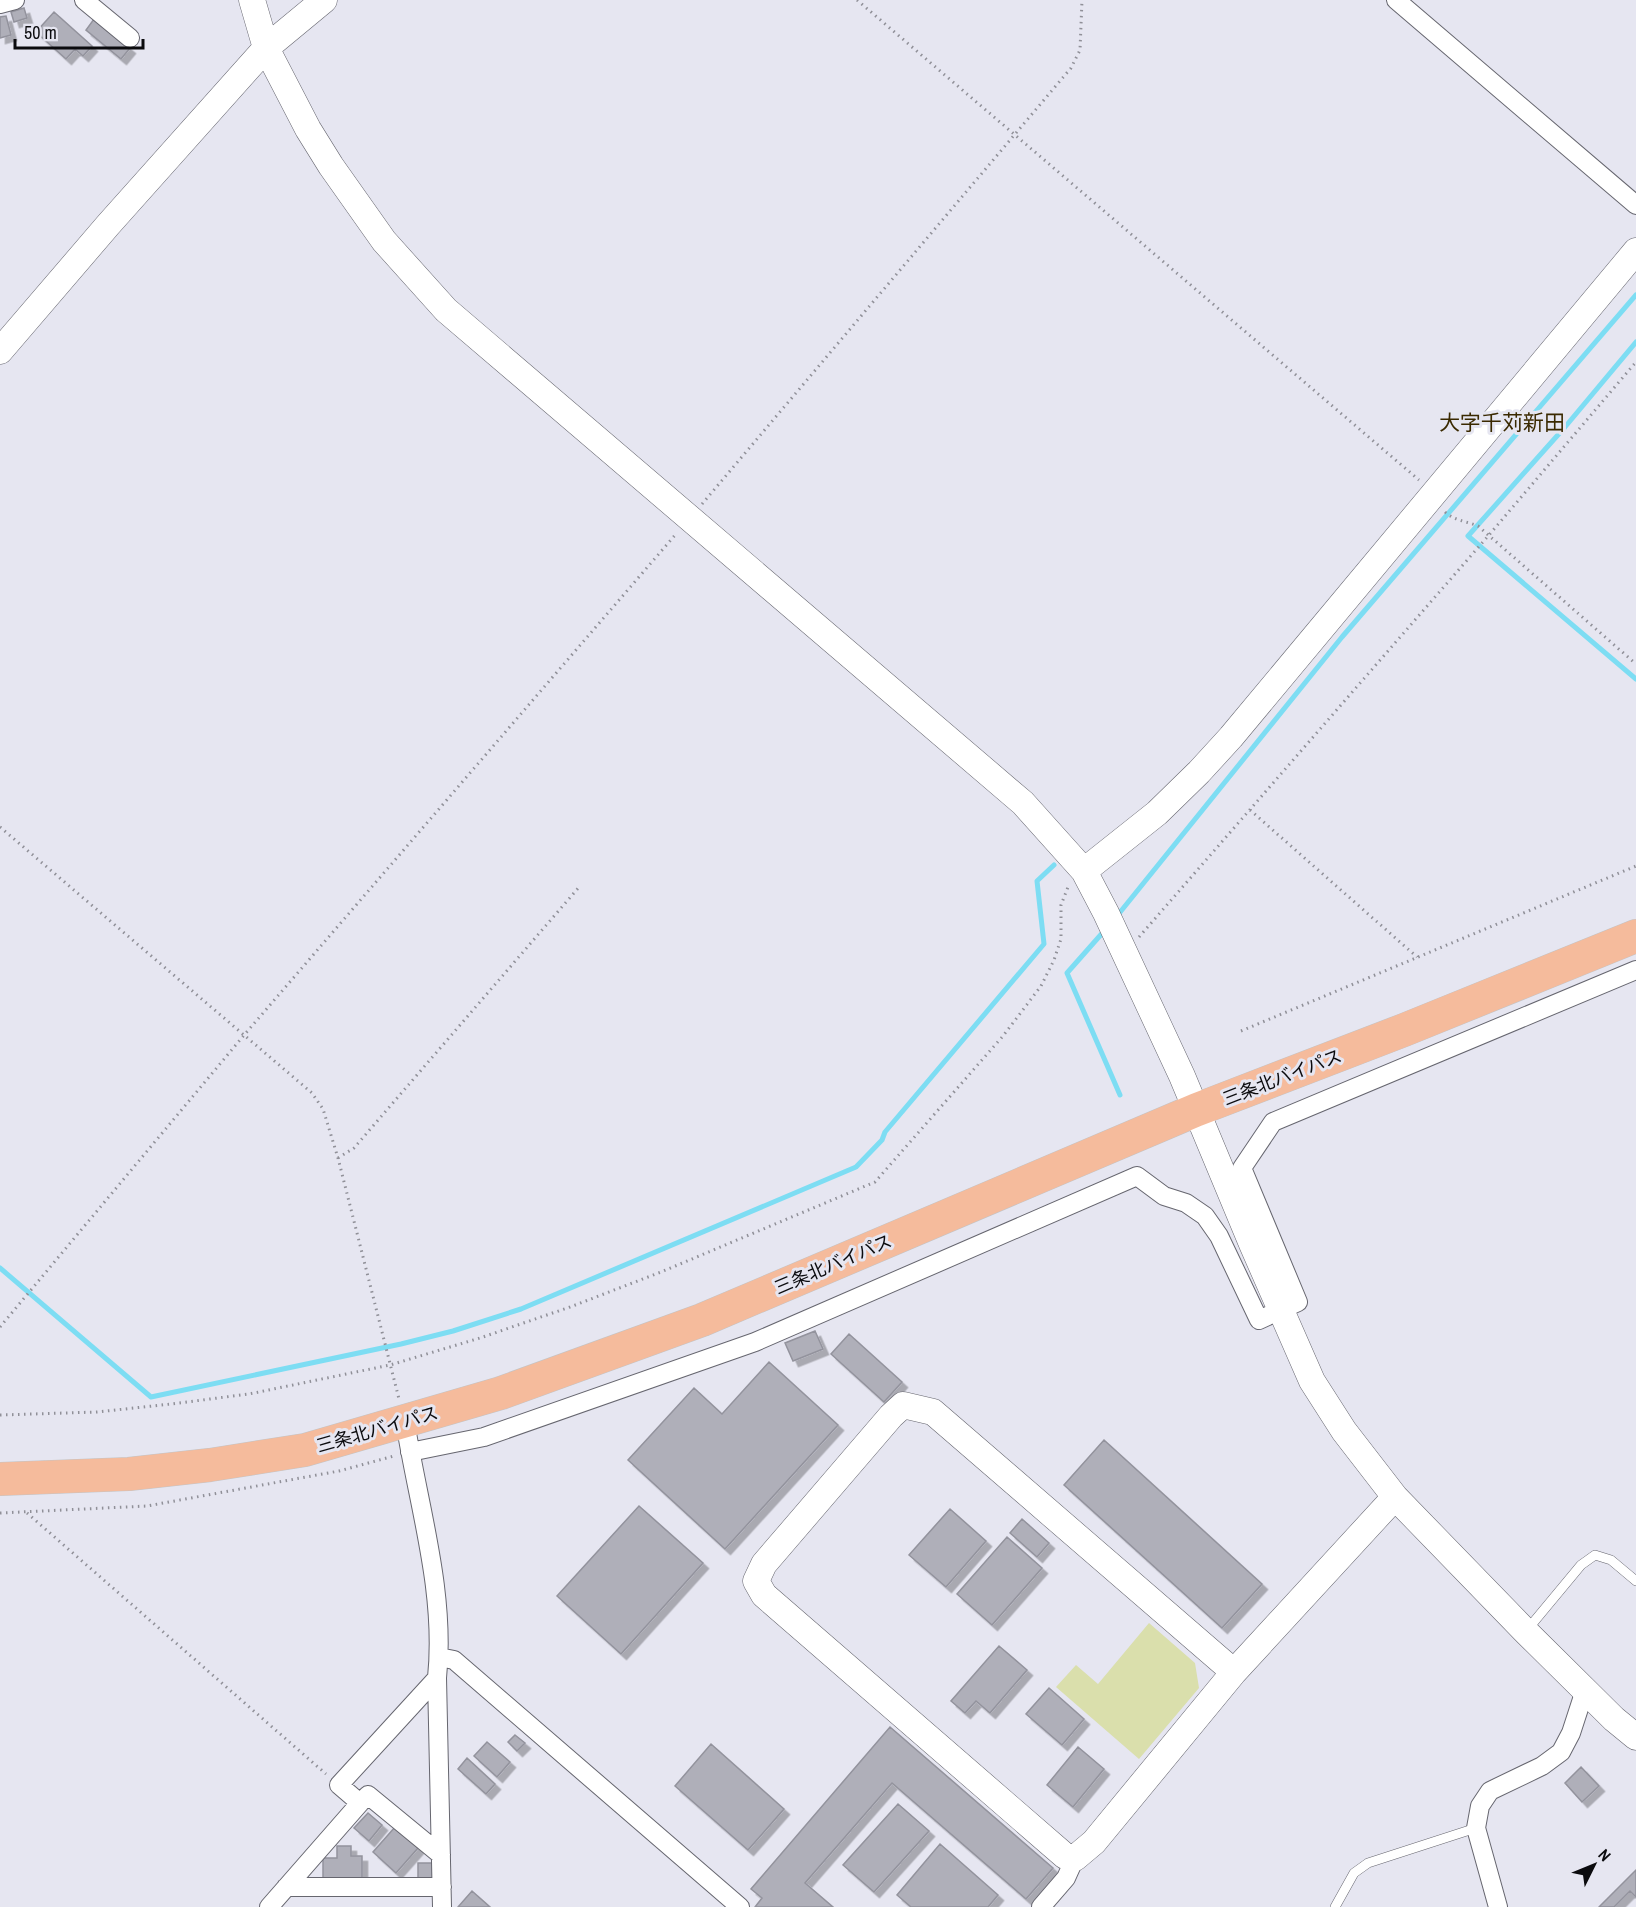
<svg xmlns="http://www.w3.org/2000/svg" width="1636" height="1907" font-family="'Archivo Narrow','Noto Sans JP',sans-serif">
<style>
.green{fill:#dadfac}
.lines{fill:none;stroke-linecap:round;stroke-linejoin:round}
.stream{stroke:#7dddf3;stroke-width:5}
.building{fill:#afafb9;stroke:#93939d;stroke-width:1.5;filter:url(#shadow)}
.lane-casing{stroke:#66666f;stroke-width:10}
.street-casing{stroke:#66666f;stroke-width:20}
.secondary-casing{stroke:#66666f;stroke-width:27}
.highway-casing{stroke:#c4c4c5;stroke-width:34}
.path{stroke:#909098;stroke-width:3;stroke-dasharray:1.5 4.5;stroke-linecap:butt}
.lane{stroke:#fff;stroke-width:9}
.street{stroke:#fff;stroke-width:18}
.secondary{stroke:#fff;stroke-width:26}
.highway{stroke:#f5bb9c;stroke-width:33}
.labels{text-anchor:middle;dominant-baseline:central;stroke-width:6;stroke-linejoin:round;paint-order:stroke}
.street-label{font-size:18px;fill:#0b0b0e;stroke:#e6e6f1}
.quarter-label{font-size:21px;fill:#3a2900;stroke:#e6e6f1}
</style>
<defs>
<filter id="shadow"><feDropShadow dx="5.5" dy="5.5" stdDeviation="0" flood-color="#0004"/></filter>
</defs>
<rect width="100%" height="100%" fill="#e6e6f1"/>
<!-- green -->
<path class="green" d="M1149 1623 1195 1663 1199 1688 1139 1759 1056 1687 1076 1665 1098 1684Z"/>
<g class="lines">
<!-- stream -->
<path class="stream" d="M1636 342 1565 427 1468 536 1636 679
M1117 916 1342 637 1636 295
M1105 930 1067 973 1120 1095
M0 1268 151 1397 401 1344 453 1331 521 1309 856 1167 882 1140 885 1132 1044 944 1037 881 1054 865"/>
</g>
<!-- building -->
<path class="building" d="M24 8 27 18 14 22 11 12Z
M54 12 92 46 83 56 75 49 66 59 36 32Z
M6 16 11 35 0 38V17Z
M94 19 130 48 121 59 86 30Z
M815 1331 823 1349 793 1361 785 1343Z
M849 1334 902 1382 884 1402 831 1354Z
M769 1362 838 1425 725 1549 628 1460 694 1388 722 1414Z
M1104 1440 1262 1584 1222 1628 1064 1485Z
M639 1506 703 1563 621 1654 557 1596Z
M950 1509 986 1541 946 1587 909 1555Z
M1022 1519 1049 1543 1037 1557 1010 1533Z
M1007 1537 1042 1568 992 1625 957 1594Z
M999 1646 1027 1670 990 1713 976 1701 965 1713 951 1701Z
M1049 1688 1084 1719 1062 1745 1026 1714Z
M890 1727 1053 1868 1026 1899 892 1783 805 1883 833 1907H755L762 1898 751 1889Z
M515 1735 525 1743 517 1751 508 1742Z
M487 1742 510 1762 497 1777 474 1756Z
M711 1744 784 1809 748 1850 675 1786Z
M1078 1747 1104 1769 1073 1807 1047 1785Z
M467 1758 495 1784 486 1794 458 1769Z
M1581 1767 1599 1786 1582 1802 1565 1783Z
M898 1804 929 1831 874 1892 843 1865Z
M368 1813 382 1825 369 1841 354 1828Z
M395 1827 418 1848 396 1873 373 1852Z
M940 1844 998 1895 988 1907H911L897 1895Z
M337 1846H351V1856H362V1880H323V1858H337Z
M418 1863H433V1880H418Z
M1636 1870V1897L1630 1891 1614 1907H1599Z
M472 1891 490 1907H458Z"/>
<g class="lines">
<defs>
<path id="lane" d="M1527 1630 1581 1565 1595 1555 1611 1560 1636 1581
M1335 1907 1354 1873 1368 1863 1476 1828"/>
<path id="street" d="M84 0 130 38
M1396 0 1636 205
M0 4 15 0
M405 1421C418 1505 446 1591 437 1678L442 1907
M410 1452 484 1437 755 1342 1137 1176 1164 1196 1186 1203 1205 1216 1219 1236 1259 1320 1298 1302 1242 1168 1273 1122 1636 970
M439 1657 454 1660 740 1907
M437 1678 339 1785 360 1803 368 1795 441 1855
M286 1887H442
M269 1907 360 1803
M1041 1907 1066 1878 1075 1858
M1498 1907 1476 1828 1480 1806 1490 1791 1542 1766 1561 1752 1571 1733 1585 1690"/>
<path id="secondary" d="M252 0 266 48 308 129 331 166 384 241 446 310 1023 803 1084 871 1106 913 1182 1076 1252 1244 1312 1381 1344 1431 1395 1497 1526 1632 1614 1719 1636 1737
M0 351 108 225 266 48 324 0
M1084 871 1157 813 1199 772 1231 737 1636 251
M1234 1672 933 1412 903 1405 891 1416 764 1564 756 1581 764 1595 1065 1856 1075 1858 1094 1842 1234 1672 1395 1497"/>
<path id="highway" d="M0 1479 129 1474 210 1465 305 1450 501 1393 702 1320 1196 1110 1404 1030 1636 936"/>
</defs>
<!-- lane casing -->
<use href="#lane" class="lane-casing"/>
<!-- street casing -->
<use href="#street" class="street-casing"/>
<!-- secondary casing -->
<use href="#secondary" class="secondary-casing"/>
<!-- highway casing -->
<use href="#highway" class="highway-casing"/>
<!-- path -->
<path class="path" d="M857 0 1419 480
M702 504 1071 68 1080 50 1082 0
M1445 512C1455 521 1466 521 1478 526L1636 664
M1250 810 1417 957
M0 827 312 1093 323 1109 338 1158 399 1399
M1139 937 1489 535 1636 362
M1241 1031 1636 866
M338 1158 354 1148 580 886
M0 1327 245 1034 676 534
M0 1415 97 1412 171 1404 249 1394 390 1365 480 1338 570 1307 661 1272 875 1182 1003 1036 1041 986 1054 960 1061 939V905L1068 887
M0 1513 147 1506 339 1471 394 1456
M27 1513 326 1774"/>
<!-- lane -->
<use href="#lane" class="lane"/>
<!-- street -->
<use href="#street" class="street"/>
<!-- secondary -->
<use href="#secondary" class="secondary"/>
<!-- highway -->
<use href="#highway" class="highway"/>
</g>
<g class="labels">
<!-- street labels -->
<g class="street-label">
<text transform="translate(1282 1077) rotate(-21)">三条北バイパス</text>
<text transform="translate(833 1264) rotate(-23)">三条北バイパス</text>
<text transform="translate(377 1429) rotate(-16)">三条北バイパス</text>
</g>
<!-- quarter labels -->
<g class="quarter-label">
<text x="1502" y="422">大字千苅新田</text>
</g>
</g>
<!-- north arrow -->
<g transform="translate(1594 1865) rotate(47)" stroke="#e6e6f1" stroke-width="4.5" paint-order="stroke">
<path d="M0-4.5L10 22L0 15L-10 22Z" fill="#0b0b0e"/>
<text y="-9" font-size="16" font-weight="bold" text-anchor="middle" fill="#0b0b0e">N</text>
</g>
<!-- scale -->
<path d="M15 39v9h128v-9" fill="none" stroke="#0b0b0e" stroke-width="3"/>
<text x="24" y="39" font-size="18" fill="#0b0b0e" stroke="#e6e6f1" stroke-width="4.5" paint-order="stroke">50 m</text>
</svg>
